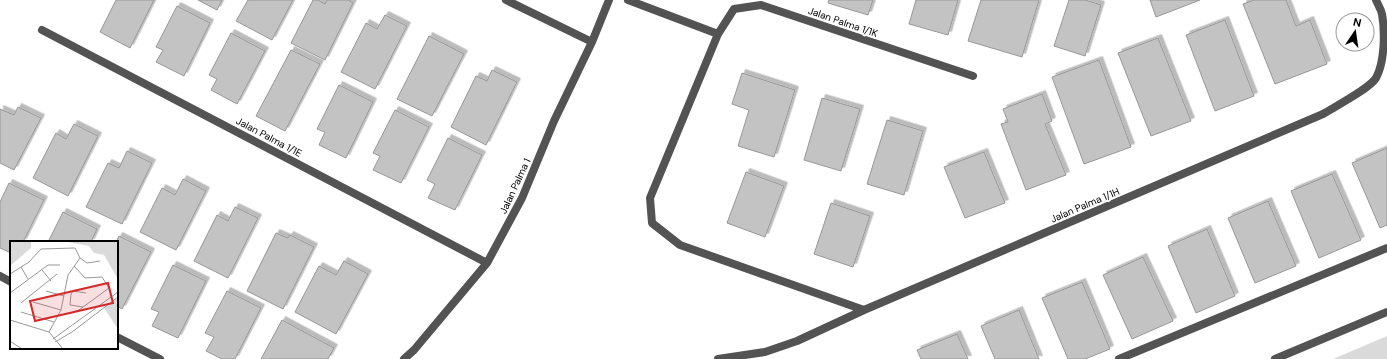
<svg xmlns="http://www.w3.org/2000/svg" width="1387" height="359" font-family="'DM Sans',sans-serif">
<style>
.green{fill:#dadada}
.building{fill:#c3c3c3;stroke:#979797;filter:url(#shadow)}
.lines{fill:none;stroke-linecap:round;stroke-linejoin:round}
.service{stroke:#535353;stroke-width:8}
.minor{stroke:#535353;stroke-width:8}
.labels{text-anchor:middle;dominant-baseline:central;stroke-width:4;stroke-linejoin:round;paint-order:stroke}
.street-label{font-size:10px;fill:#000;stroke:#fff}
.inset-road{fill:none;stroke:#999;stroke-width:1}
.view{fill:#d62828;fill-opacity:0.15;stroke:#d62828;stroke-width:2}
.inset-edge{fill:none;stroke:#000;stroke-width:2}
</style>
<defs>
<filter id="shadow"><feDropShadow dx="3.5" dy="-3.5" stdDeviation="0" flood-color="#0004"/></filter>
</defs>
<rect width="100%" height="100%" fill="#fff"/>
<!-- green -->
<path class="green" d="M1387 336V359H1333Z"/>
<!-- building -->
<path class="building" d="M116 0H154L130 48 100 32Z
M198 0H222L217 10Z
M248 0H293L272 40 236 21Z
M313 0H318L325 4 327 0H348L353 3 325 60 291 43Z
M829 0H873L868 15 828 3Z
M916 0H958L948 35 909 24Z
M981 0H1039L1022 57 968 41Z
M1069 0H1085L1101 5 1085 56 1054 46Z
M1150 0H1200L1156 17Z
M1254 0H1286L1296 26 1310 20 1327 64 1275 84 1243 4Z
M177 6 210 23 184 76 156 62 163 50 156 47Z
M385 15 407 26 375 89 341 72 366 23 377 29Z
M1225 20 1254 96 1215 111 1186 35Z
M231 33 265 51 237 104 211 90 217 79 209 75Z
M429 36 464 54 432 116 397 99Z
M1158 38 1191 121 1151 136 1118 53Z
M291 50 320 64 285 131 256 116Z
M1099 60 1131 147 1084 164 1052 77Z
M492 70 517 82 486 145 451 127 476 76 487 81Z
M742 73 795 90 774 157 738 146 749 110 732 104Z
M339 85 373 102 346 158 319 145 325 132 317 129Z
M1042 94 1052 121 1045 124 1066 175 1026 190 1001 124 1008 122 1003 109Z
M822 98 860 109 841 171 804 160Z
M18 107 41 118 14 170 0 163V109L14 115Z
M395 110 429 127 401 183 373 170 380 156 373 153Z
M887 120 923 131 904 195 867 184Z
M74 124 98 136 68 196 33 178 56 133 66 139Z
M448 138 482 155 455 210 428 198 435 184 427 180Z
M1387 148V225L1380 228 1352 163Z
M127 151 152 163 122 224 86 207 108 163 119 168Z
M984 152 1005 203 965 218 944 167Z
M746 172 784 186 765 237 727 223Z
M1332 174 1361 240 1319 258 1291 191Z
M183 179 206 191 176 250 140 232 162 188 175 195Z
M9 183 44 200 23 242H11V253L0 248V202Z
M1268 201 1296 266 1255 283 1228 218Z
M831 203 870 216 853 267 814 254Z
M235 207 258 218 228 278 194 261 217 215 228 221Z
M63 212 97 229 91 242H48Z
M1207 229 1235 296 1196 313 1168 246Z
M276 233 288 238 290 235 314 247 283 309 247 291Z
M119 236 151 252 122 309 117 306V242H116Z
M1143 257 1173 321 1132 339 1103 275Z
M344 261 368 274 336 334 295 312 319 266 336 275Z
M173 265 206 281 178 338 152 326 159 312 151 309Z
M1082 282 1110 349 1085 359H1068L1042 298Z
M227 291 261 308 235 359H222L206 351 214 337 205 333Z
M1019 310 1039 359H995L981 326Z
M282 320 334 348 328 359H261Z
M957 334 968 359H921L917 350Z"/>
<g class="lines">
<!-- service -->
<path class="service" d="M1275 359 1387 312"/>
<!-- minor -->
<path class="minor" d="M506 0 592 42
M628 0 718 34
M42 30 487 263
M0 276 11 282
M864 310 680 245 652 223 650 198 718 34 734 9 761 5 973 76
M117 337 160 359
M404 359 414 350 487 263 522 198 554 121 592 42 609 0
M718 359 765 352 797 341 864 310 1323 114C1336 106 1369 89 1376 78 1385 62 1385 31 1382 14 1381 9 1378 5 1376 0
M1119 359 1387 248"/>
</g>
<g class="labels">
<!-- street labels -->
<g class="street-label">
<text transform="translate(843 22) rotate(19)">Jalan Palma 1/1K</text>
<text transform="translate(269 137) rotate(28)">Jalan Palma 1/1E</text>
<text transform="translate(515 186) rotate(-65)">Jalan Palma 1</text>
<text transform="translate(1085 205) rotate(-23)">Jalan Palma 1/1H</text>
</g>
</g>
<!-- overview -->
<g transform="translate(10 241)">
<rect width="108" height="108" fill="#fff"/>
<path d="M0 0H21V7L0 25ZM52 0H108V38L94 14 84 12 79 5ZM108 57V88L94 67Z" fill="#dadada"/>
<path class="inset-road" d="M70 17 77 22 90 20M11 26 18 38M32 29 41 40M0 33 19 21 31 8 65 7 70 17M36 50 54 55M0 52 38 24H50M61 53 60 64 73 66M61 53 63 50 76 52M23 61 51 69M11 62 47 33M11 71 44 81M58 73 69 69 99 47 92 36 75 37 64 25M0 79 39 91 53 108M39 91 51 69 58 34 70 17M43 98 108 51M0 100 12 108M45 101 62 91 108 56"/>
<path class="view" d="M98 42 103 62 25 80 20 60Z"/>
<rect width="108" height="108" class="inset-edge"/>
</g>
<!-- north arrow -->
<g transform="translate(1355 32) rotate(13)"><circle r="19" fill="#ffffff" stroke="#999999"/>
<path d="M0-3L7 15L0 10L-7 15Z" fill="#000000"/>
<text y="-6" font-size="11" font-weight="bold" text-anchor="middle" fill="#000000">N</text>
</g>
</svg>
